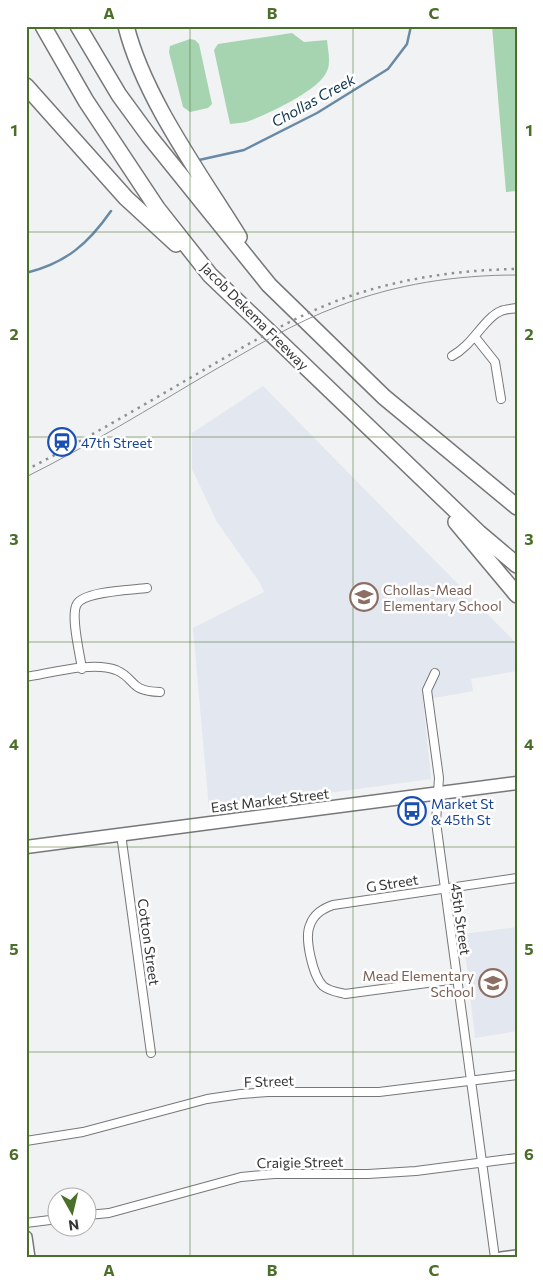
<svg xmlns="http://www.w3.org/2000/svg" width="543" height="1284" font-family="Commissioner,sans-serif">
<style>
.built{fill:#e2e7f0}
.green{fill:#a6d4b1}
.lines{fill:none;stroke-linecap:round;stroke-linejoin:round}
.stream{stroke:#698aa6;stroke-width:2.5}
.street-casing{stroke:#767779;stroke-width:10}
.secondary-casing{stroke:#767779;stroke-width:14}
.primary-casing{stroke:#767779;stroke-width:15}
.highway-casing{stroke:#767779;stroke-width:18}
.street{stroke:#fff;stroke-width:8}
.secondary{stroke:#fff;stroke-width:11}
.primary{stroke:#fff;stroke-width:12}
.highway{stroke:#fff;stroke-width:15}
.tram{stroke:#909091;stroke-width:1}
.rail{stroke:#909091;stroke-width:2.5;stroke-dasharray:2.5 5;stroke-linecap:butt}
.grid{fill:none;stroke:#4a6f29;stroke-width:1;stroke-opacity:0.55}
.labels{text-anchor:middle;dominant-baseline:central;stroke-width:5;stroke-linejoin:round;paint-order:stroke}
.street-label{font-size:14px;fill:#343435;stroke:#fff}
.transit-label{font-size:14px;fill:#164399;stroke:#fff;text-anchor:start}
.education-label{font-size:14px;fill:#785e54;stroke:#fff;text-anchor:start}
.water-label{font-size:15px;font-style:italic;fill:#0f354f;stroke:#fff}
.neatline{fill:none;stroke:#4a6f29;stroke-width:2}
.grid-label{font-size:16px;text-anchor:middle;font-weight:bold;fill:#4a6f29}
</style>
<rect width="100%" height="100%" fill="#f1f2f4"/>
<!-- built -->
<path class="built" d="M263 386 517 644V671L471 679 473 691 423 700 431 779 209 809 193 628 264 592 260 583 217 522 192 469V433Z
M517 927V1031L475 1038 463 934Z"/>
<!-- green -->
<path class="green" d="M492 26H517V191L506 192Z
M292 33 304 42 327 40C328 50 331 63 327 71 320 90 268 114 249 121 244 123 236 123 230 124L214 50 218 44Z
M190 39 195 40 199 44 212 104 208 108 190 112 183 107 169 52 170 46Z"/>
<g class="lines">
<!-- stream -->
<path class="stream" d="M199 160 244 150 317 113 388 69 407 44 411 26
M26 273C66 263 88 244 111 211"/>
<defs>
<path id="street" d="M475 337 495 362 501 399
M452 356C473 345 484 318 501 311 505 309 512 309 517 308
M82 669C80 654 70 615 77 604 84 591 132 590 147 588
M435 673 427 690 439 778 436 822 495 1258
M26 677C51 673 93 661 116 670 137 679 128 691 160 692
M121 834 151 1053
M457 979 345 994C337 992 329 991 323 986 313 976 304 938 310 925 314 914 322 909 333 905L517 878
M26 1141 83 1132 207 1099 241 1094 268 1092H379L517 1075
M88 1215 109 1213 241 1177 274 1174H368L416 1171 517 1158
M26 1223 58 1219"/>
<path id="secondary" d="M26 1237 29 1258
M501 1258 517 1256"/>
<path id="primary" d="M26 847 517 783"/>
<path id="highway" d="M43 26 86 101 157 208 210 275 479 533 517 565
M78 26 119 95 149 136 269 285 384 397 517 507
M126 26C144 98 200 174 239 237
M26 86 126 198 176 244
M456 522 517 595"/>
</defs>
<!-- street casing -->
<use href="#street" class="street-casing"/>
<!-- secondary casing -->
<use href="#secondary" class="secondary-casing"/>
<!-- primary casing -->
<use href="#primary" class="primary-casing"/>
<!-- highway casing -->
<use href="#highway" class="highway-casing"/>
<!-- street -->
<use href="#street" class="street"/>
<!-- secondary -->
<use href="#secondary" class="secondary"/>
<!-- primary -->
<use href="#primary" class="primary"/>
<!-- highway -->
<use href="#highway" class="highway"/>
<!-- tram -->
<path class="tram" d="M26 477C90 445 150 408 211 372 253 348 293 323 339 306 396 284 456 275 517 275"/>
<!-- rail -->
<path class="rail" d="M26 470C90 437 152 400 214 364 255 340 295 317 339 300 396 279 456 270 517 269"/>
</g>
<!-- grid -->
<path class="grid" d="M190 26V1258M353 26V1258M26 232H517M26 437H517M26 642H517M26 847H517M26 1052H517"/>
<!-- icons -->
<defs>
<symbol id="station-ring" viewBox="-11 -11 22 22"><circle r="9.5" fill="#fff" stroke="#1a4fb4" stroke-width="1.5"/><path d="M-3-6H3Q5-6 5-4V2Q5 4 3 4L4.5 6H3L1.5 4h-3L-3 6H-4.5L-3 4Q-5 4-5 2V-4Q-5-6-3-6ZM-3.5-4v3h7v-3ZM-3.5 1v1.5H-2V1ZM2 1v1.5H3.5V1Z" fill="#1a4fb4"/></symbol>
<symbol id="school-ring" viewBox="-11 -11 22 22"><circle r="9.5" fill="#fff" stroke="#8d6e63" stroke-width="1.5"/><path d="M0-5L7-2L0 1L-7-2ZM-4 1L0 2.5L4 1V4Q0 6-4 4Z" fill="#8d6e63"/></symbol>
<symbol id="bus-ring" viewBox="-11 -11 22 22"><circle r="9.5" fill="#fff" stroke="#1a4fb4" stroke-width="1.5"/><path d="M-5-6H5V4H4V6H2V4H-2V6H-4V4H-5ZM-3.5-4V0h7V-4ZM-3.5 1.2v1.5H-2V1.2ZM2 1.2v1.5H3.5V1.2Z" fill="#1a4fb4"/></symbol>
</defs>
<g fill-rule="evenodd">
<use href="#station-ring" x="46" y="426" width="32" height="32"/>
<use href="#school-ring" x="348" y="581" width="32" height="32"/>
<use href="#bus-ring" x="396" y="795" width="32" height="32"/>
<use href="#school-ring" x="477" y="967" width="32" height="32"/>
</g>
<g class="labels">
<!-- street labels -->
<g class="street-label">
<text transform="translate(255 316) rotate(45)">Jacob Dekema Freeway</text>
<text transform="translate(270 800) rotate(-7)">East Market Street</text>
<text transform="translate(392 883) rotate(-9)">G Street</text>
<text transform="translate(461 919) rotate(82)">45th Street</text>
<text transform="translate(149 942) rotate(82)">Cotton Street</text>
<text transform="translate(269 1081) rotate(-2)">F Street</text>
<text transform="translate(300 1162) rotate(-1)">Craigie Street</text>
</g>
<!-- transit labels -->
<g class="transit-label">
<text x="81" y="442">47th Street</text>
<text x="431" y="803">Market St<tspan x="431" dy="16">&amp; 45th St</tspan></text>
</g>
<!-- education labels -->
<g class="education-label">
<text x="383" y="589">Chollas-Mead<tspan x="383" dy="16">Elementary School</tspan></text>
<text x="474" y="975" text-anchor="end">Mead Elementary<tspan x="474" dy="16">School</tspan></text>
</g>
<!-- water labels -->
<g class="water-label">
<text transform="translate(313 100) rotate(-29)">Chollas Creek</text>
</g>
</g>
<!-- border -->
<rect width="543" height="1284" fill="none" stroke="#ffffff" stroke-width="55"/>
<!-- north arrow -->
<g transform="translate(72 1212) rotate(172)"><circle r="24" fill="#ffffff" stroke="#aeaeae"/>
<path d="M0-4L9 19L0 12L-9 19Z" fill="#4a6f29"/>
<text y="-8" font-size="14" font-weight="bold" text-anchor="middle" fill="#343435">N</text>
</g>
<rect x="28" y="28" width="488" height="1228" class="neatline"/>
<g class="grid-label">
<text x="109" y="19">A</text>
<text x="272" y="19">B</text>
<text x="434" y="19">C</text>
<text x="14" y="136">1</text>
<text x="529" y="136">1</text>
<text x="14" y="340">2</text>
<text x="529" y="340">2</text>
<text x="14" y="545">3</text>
<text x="529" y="545">3</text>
<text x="14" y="750">4</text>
<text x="529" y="750">4</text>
<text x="14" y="955">5</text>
<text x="529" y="955">5</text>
<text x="14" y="1160">6</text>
<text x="529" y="1160">6</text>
<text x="109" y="1276">A</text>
<text x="272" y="1276">B</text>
<text x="434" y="1276">C</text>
</g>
</svg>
